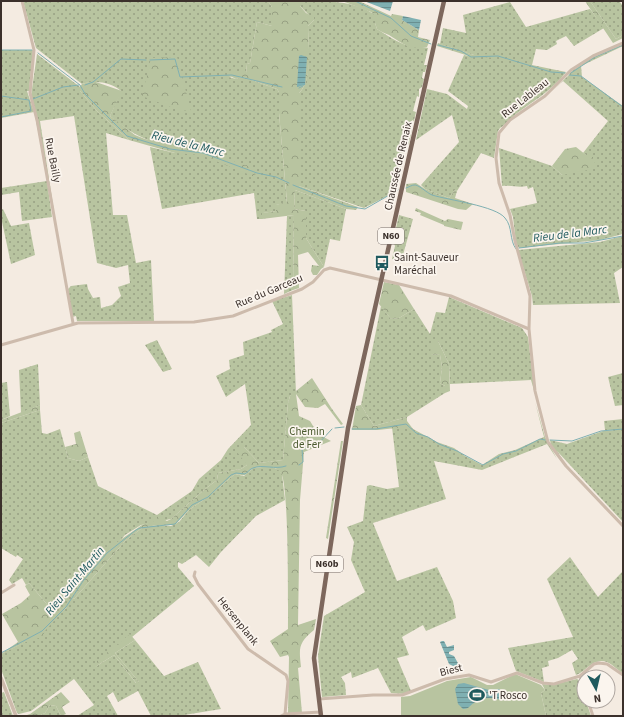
<svg xmlns="http://www.w3.org/2000/svg" width="624" height="717" font-family="'Source Sans 3',sans-serif">
<style>
.green{fill:url(#green-dots)}
.forest{fill:url(#forest-crowns)}
.pitch{fill:#b8c4a0}
.water{fill:url(#water-rules)}
.lines{fill:none;stroke-linecap:round;stroke-linejoin:round}
.stream{stroke:#7fb0b2;stroke-width:1}
.minor{stroke:#cdbbac;stroke-width:3}
.tertiary{stroke:#cdbbac;stroke-width:3.5}
.primary{stroke:#7d675c;stroke-width:4.5}
.labels{text-anchor:middle;dominant-baseline:central;stroke-width:3.5;stroke-linejoin:round;paint-order:stroke}
.shield{fill:#fbf5ee;stroke:#756b66;stroke-width:1}
.shield-label{font-size:10px;font-weight:bold;fill:#3b302b}
.street-label{font-size:11px;fill:#3b302b;stroke:#fbf5ee}
.poi-label{font-size:11px;fill:#3b302b;stroke:#fbf5ee;text-anchor:start}
.park-label{font-size:11px;fill:#4a5a2e;stroke:#fbf5ee}
.water-label{font-size:12px;font-style:italic;fill:#1f5a5e;stroke:#fbf5ee}
</style>
<defs>
<pattern id="green-dots" width="8" height="8" patternUnits="userSpaceOnUse"><rect width="8" height="8" fill="#b8c4a0"/><path d="M2 2h.1M6 6h.1" fill="none" stroke="#97a083" stroke-width="1.8" stroke-linecap="round"/></pattern>
<pattern id="forest-crowns" width="20" height="18" patternUnits="userSpaceOnUse"><rect width="20" height="18" fill="#b8c4a0"/><path d="M2 6a3 3 0 1 1 6 0M12 15a3 3 0 1 1 6 0" fill="none" stroke="#97a083"/></pattern>
<pattern id="water-rules" width="6" height="5" patternUnits="userSpaceOnUse"><rect width="6" height="5" fill="#7fb0b2"/><path d="M0 2.5h6" fill="none" stroke="#699091"/></pattern>
</defs>
<rect width="100%" height="100%" fill="#f4ebe1"/>
<!-- green -->
<path class="green" d="M23 1H268L272 7V26L257 22 250 63 247 64 246 73 229 77 236 79 243 77 277 89 279 92V113L287 203 276 205V211L263 213 262 219H257L254 193 162 209 150 147 175 153 206 151C165 146 142 144 110 116L121 91C111 82 95 80 82 84L36 48Z
M300 1C326 1 354 0 375 15V23L377 29C386 35 399 43 409 46 416 48 423 46 428 48L424 65H427L425 72H423L422 78 424 79 422 87 419 89V97L417 96 413 111 416 112 414 121 412 120 410 128 412 129 409 144 405 146 395 192 364 208 299 186V93C313 80 308 44 308 26L314 20 300 6Z
M590 1H619L623 6V35L616 39Z
M510 2 526 27 590 9 604 28 574 46 566 36 556 41 557 44 547 50 536 49 532 65 566 72C553 90 533 101 516 114 511 118 505 125 500 128L498 131 494 158 481 153 457 191 455 190 449 198 425 189 421 185 459 142 452 115 416 140 427 89 447 94 467 109 468 106 448 91 464 55 469 56 474 55 440 44 443 28 466 33 463 15Z
M623 44V46L581 66 582 77 623 106V234L600 240 519 248 516 243 513 217 510 209 537 203 533 187 528 189 527 186C518 188 511 185 502 186L499 148 552 166 562 175 586 155 583 153 608 121 563 81 552 91 570 74 569 73 589 59Z
M1 50H33L29 91H27L34 112 1 118Z
M37 54 80 87V91L97 111 129 140 106 133 113 215H127L136 263 151 260 154 321H77L76 316 72 317 68 289 71 286 87 284 88 289 93 298 100 297 101 308 112 305 121 296 118 287 130 283 128 265 116 268 97 263 74 116 40 121 54 211 31 96Z
M47 181 52 217 22 221 19 192 1 195V188Z
M295 190 346 209 340 241 330 239 324 267 306 238V211L294 209Z
M3 209 11 226 29 223 35 255 11 264 1 217V210Z
M294 215 293 290 284 294 287 216Z
M399 215 413 219 401 262 392 259 395 246 393 241Z
M623 236V267L614 273 620 303 533 305 532 296 518 250 600 242Z
M292 295 296 393 290 396 288 403 283 460 259 463 244 447 247 465 241 469 218 473 217 480 205 489 171 519 141 525 125 535 70 596 74 599 125 541 142 528 157 525 171 526 179 522 189 510 209 496 235 474 244 476 253 468 270 466 279 470 282 474 285 500 256 516 221 552 209 567 196 555 182 564 178 562V567L194 586 132 637 130 635 95 667 114 655 136 683 139 682 115 653 135 640 164 676 198 662 221 709 178 716H151L138 691 118 702 113 692 107 696 118 716H77L94 705 74 679 31 711 19 714 17 713 1 669V654L29 640 67 607 55 614 29 583 26 585 22 578 12 584 9 580 23 559 17 555 16 557 1 548V423L40 410 42 433 47 434 60 429 68 458 79 461 88 457 98 486 157 515 192 491 199 479 221 460 228 449 251 425 245 384 226 397 216 376 230 369 229 360 244 355 243 342 272 332 271 330 283 324 272 301Z
M449 297 522 328 528 337 535 394 531 380 450 384 449 364 438 341 431 354 440 355 442 367 440 383 445 386V393L407 417 374 426 361 405 381 306 391 319 399 318 414 309 430 334 436 312 445 313Z
M157 340 172 369 163 372 145 345Z
M38 364 40 405 21 413 19 370Z
M623 373V405L615 406 608 377Z
M7 382 10 416 1 420V383Z
M535 402 545 437 557 459 547 444 482 470 434 461 446 499 373 523 397 581 437 567 453 601 456 618 426 631 423 625 402 637 409 655 397 658 411 691 405 694 391 693 378 668 352 678 351 672 341 677 345 683 346 695 322 697 318 656 324 616 365 592 351 560 354 542 347 527 363 521 367 486 370 485 387 489 399 487 392 427 405 426 413 429 437 442 454 448 465 456 482 465 499 454 515 450 544 437Z
M623 419V522L557 451 565 463 551 445 550 440 567 444 603 431 615 430H605L604 421Z
M570 557 598 597 623 571V674C618 670 613 665 607 662 593 657 587 671 576 675L572 663 578 659 572 650 558 658 548 661 549 666 542 668 544 682 516 671 508 648 573 637 547 579Z
M577 679 580 681 584 701H586L591 716H546L541 693 545 690 542 684 551 685Z
M4 692 13 716H1V693Z
M50 705 56 706 61 716H39L45 713Z"/>
<!-- forest -->
<path class="forest" d="M268 1H300V6L306 13 314 17V20L308 26C308 46 314 78 299 93V186L358 207 356 210 346 209 295 190 294 209 306 211V238L324 267 321 269 317 275H313L311 271 312 265 319 266 308 252 298 255 299 288 293 290 294 215 262 219V213L276 211V205L287 202 279 113V92L277 89 243 77 236 79 228 75 231 70 246 73 247 64 250 63 257 22 272 26V7Z
M342 1H359L391 16 392 14 403 16 402 20 419 30 418 37 430 40 427 47C410 51 402 43 389 35 385 33 381 32 377 29L375 23V16L371 12Z
M585 1H590L616 39 623 35V38L613 43Z
M438 43 474 55 492 54 496 58 469 56 437 46Z
M177 57 191 111H181L142 96 151 58Z
M93 81 122 91 110 116 135 135 145 139 206 151 256 169 255 177 201 155 175 153 129 140 97 111 80 91 79 88 82 84Z
M576 147 586 155 596 158 593 169 562 175 552 166 565 149Z
M416 183 425 189 449 198 455 190 457 191 455 198 473 204 466 210 458 209 406 192V184Z
M416 208 445 221 448 219 463 222 461 230 444 226V225L420 215 421 213 415 211Z
M384 282 399 285 414 309 399 318 391 319 379 304Z
M438 341 449 364 450 391 445 393V386L440 383 442 367 440 355 430 354 431 344Z
M312 378 332 409 343 424 341 425 325 404 318 408 305 407 296 394 299 416 310 421 318 434 331 441 304 452 300 500 298 625 316 619 314 630C298 643 299 648 301 667L298 668 302 713H288L289 657 288 655 280 657 270 641 288 629C288 607 289 484 281 473 275 464 262 467 253 468 244 474 249 477 235 474L209 496 189 510 175 525H157L142 528 125 541 74 599 69 596 107 549 142 525 154 521 158 516 167 521 171 519 205 489 217 480 218 473 241 469 247 465 237 452 244 447 259 463 283 460 288 403 290 396Z
M40 405V410L1 423V420Z
M361 405 374 426 407 417V421L413 429 411 430 405 427 378 430H352L356 406Z
M80 431 88 457 79 461 68 458 65 447 76 444 74 433Z
M341 441H343L328 539 326 538Z
M29 583 55 614 68 602 70 603 45 631 42 637 26 642 1 654 18 642 2 614 21 603 30 595 25 586Z
M130 634 135 640 115 653 139 682 137 684 114 655 95 667 92 665Z
M61 692 70 702 62 707 66 714 61 716 56 706 50 705 45 713 39 716H24L30 714Z"/>
<!-- pitch -->
<path class="pitch" d="M515 674 541 685 545 690 541 693 546 716H401V697L410 696 447 681 471 677 487 685H493Z"/>
<!-- water -->
<path class="water" d="M364 1H393L390 11Z
M403 16 421 20 419 30 402 20Z
M301 55 307 57 305 85 297 87 299 56Z
M442 641H444L447 647 454 645V650L449 652V654L454 656 459 665 455 667 449 664 440 642Z
M464 683 489 690 499 689 503 693V697L501 700C492 697 482 697 474 703 469 706 469 709 463 709L458 704 455 689 458 684Z"/>
<g class="lines">
<!-- stream -->
<path class="stream" d="M355 1 391 18 411 36 431 44
M438 45 461 51 471 57 498 56 551 72 565 73
M1 50H32
M38 53 80 85 85 94 127 136 170 149 203 153 257 173 276 177 289 183
M150 60 175 59 180 77 232 75 282 87
M571 73 595 57 623 45
M569 75 581 76 623 107
M85 85 93 82 121 59 146 60
M299 88 303 86
M1 96 29 100 31 111 1 117
M33 99 63 87 79 85
M293 185 346 206 365 209 398 190
M406 188C409 187 412 185 414 185 418 184 427 193 432 195 448 200 496 206 505 218 513 227 509 240 516 249
M519 248 560 243H584L623 236
M335 428 344 427
M352 429H376L406 424 416 433 428 437 439 444 457 451 483 465 503 454 516 451 540 439 545 440
M550 440 572 441 601 431 623 429
M299 465 303 462 302 449 318 444 332 429
M1 653 42 631 66 607 83 581 107 553 136 530 140 528 175 524 192 505 208 497 231 475 236 473 245 474C248 472 250 469 253 468 263 464 275 470 286 466"/>
<!-- minor -->
<path class="minor" d="M22 1 34 50 30 93 37 120 73 323
M529 329 530 296 515 241 510 215 499 183 496 158 499 133 510 120 545 96 571 70 593 56 623 43
M1 345 78 323 194 322 233 316 302 289 313 282 324 270 330 268 451 296 529 329 535 391 548 442 566 466 623 526
M195 572 194 576 198 584 248 649 286 675 288 681 285 714
M1 593 14 585
M580 676 584 687
M319 699 373 695H402L445 679 469 675 491 682 517 673 543 683 554 684 580 676 594 664 599 663 607 664 623 675
M588 701 593 716
M281 716 285 714 321 712"/>
<!-- tertiary -->
<path class="tertiary" d="M1 678 16 716"/>
<!-- primary -->
<path class="primary" d="M321 716 314 658 348 428 444 1"/>
</g>
<!-- icons -->
<defs>
<symbol id="bus-bare" viewBox="-9 -9 18 18"><path d="M-5-6H5V4H4V6H2V4H-2V6H-4V4H-5ZM-3.5-4V0h7V-4ZM-3.5 1.2v1.5H-2V1.2ZM2 1.2v1.5H3.5V1.2Z" fill="#1f5a5e" stroke="#fbf5ee" stroke-width="2.5" paint-order="stroke"/></symbol>
<symbol id="stadium-bare" viewBox="-9 -9 18 18"><path d="M0-5a6.5 5 0 1 0 0 10a6.5 5 0 1 0 0-10ZM-3.5-1.8h7v3.6h-7Z" fill="#1f5a5e" stroke="#fbf5ee" stroke-width="2.5" paint-order="stroke"/></symbol>
</defs>
<g fill-rule="evenodd">
<use href="#bus-bare" x="371" y="252" width="22" height="22"/>
<use href="#stadium-bare" x="466" y="684" width="22" height="22"/>
</g>
<g class="labels">
<!-- shield labels -->
<g class="shield">
<rect x="378" y="228" width="26" height="16" rx="3"/>
<rect x="311" y="556" width="32" height="16" rx="3"/>
</g>
<g class="shield-label">
<text x="391" y="236">N60</text>
<text x="327" y="564">N60b</text>
</g>
<!-- street labels -->
<g class="street-label">
<text transform="translate(525 98) rotate(-38)">Rue Lableau</text>
<text transform="translate(53 160) rotate(79)">Rue Bailly</text>
<text transform="translate(398 166) rotate(-77)">Chaussée de Renaix</text>
<text transform="translate(269 291) rotate(-23)">Rue du Garceau</text>
<text transform="translate(238 621) rotate(51)">Hersenplank</text>
<text transform="translate(451 670) rotate(-14)">Biest</text>
</g>
<!-- poi labels -->
<g class="poi-label">
<text x="394" y="257">Saint-Sauveur<tspan x="394" dy="13">Maréchal</tspan></text>
<text x="489" y="695">'T Rosco</text>
</g>
<!-- park labels -->
<g class="park-label">
<text x="307" y="431">Chemin<tspan x="307" dy="13">de Fer</tspan></text>
</g>
<!-- water labels -->
<g class="water-label">
<text transform="translate(188 144) rotate(14)">Rieu de la Marc</text>
<text transform="translate(570 234) rotate(-7)">Rieu de la Marc</text>
<text transform="translate(75 581) rotate(-50)">Rieu Saint-Martin</text>
</g>
</g>
<!-- border -->
<rect width="624" height="717" fill="none" stroke="#3b302b" stroke-width="4"/>
<!-- north arrow -->
<g transform="translate(596 689) rotate(172)"><circle r="19" fill="#fbf5ee" stroke="#aea6a0"/>
<path d="M0-3L7 15L0 10L-7 15Z" fill="#1f5a5e"/>
<text y="-6" font-size="11" font-weight="bold" text-anchor="middle" fill="#3b302b">N</text>
</g>
</svg>
